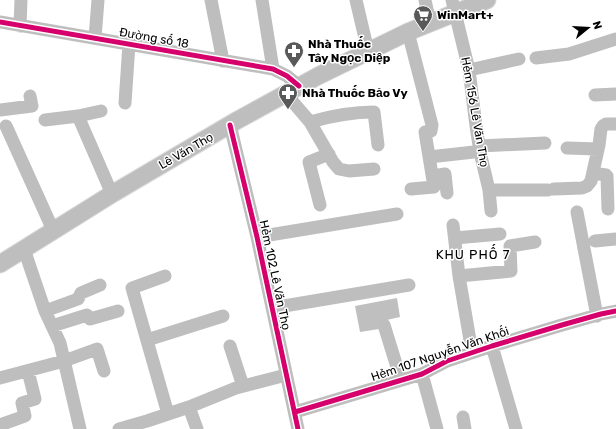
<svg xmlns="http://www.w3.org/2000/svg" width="616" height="429" font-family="Rubik,sans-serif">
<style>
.water{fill:#bfbfbf}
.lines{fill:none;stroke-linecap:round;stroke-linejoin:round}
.major-casing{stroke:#dbdbdb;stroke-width:19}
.minor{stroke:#bebebe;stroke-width:13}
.major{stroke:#bebebe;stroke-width:17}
.cycleway-casing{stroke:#fff;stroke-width:8}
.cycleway{stroke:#d6006c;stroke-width:5}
.labels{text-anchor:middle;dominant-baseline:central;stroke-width:3;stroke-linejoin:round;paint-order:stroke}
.poi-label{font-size:12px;font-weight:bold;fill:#000;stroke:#fff;text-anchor:start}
.street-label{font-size:12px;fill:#000;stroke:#fff}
.neighbourhood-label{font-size:13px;letter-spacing:1px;fill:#000;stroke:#fff}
</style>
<rect width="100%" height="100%" fill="#fff"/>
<!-- water -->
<path class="water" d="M397 298 400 317 378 322 379 329 360 332 355 306Z"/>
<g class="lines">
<defs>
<path id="major" d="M0 264 112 194 236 121 318 76 408 32 487 0"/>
</defs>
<!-- major casing -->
<use href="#major" class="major-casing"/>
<!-- minor -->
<path class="minor" d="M211 0 223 61
M262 0 273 69
M356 0 368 51
M425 0 430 23
M452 0 469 70 476 126 480 152 489 190 491 211
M0 22 273 69 287 76 299 86
M20 26 21 0
M408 32 432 125 431 131 425 132 434 187 411 189
M95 38 98 0
M536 58 569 54 616 39
M469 70 519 59
M286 94 310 122 333 162 339 169 349 171 374 169
M595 95 616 94
M125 103 129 44
M0 110 32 106 30 96
M78 116 112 194
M45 120 78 116 101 111
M310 122C331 116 352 112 374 112L378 145
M230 125 257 237 298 429
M6 126 53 230
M480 146 545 143
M567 148 598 149
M429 157 474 152
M593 173 606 175 607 176 608 209
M433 176 445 174 447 193
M554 189 582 188 587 186 591 181 599 145 601 129 603 126 606 124H616
M489 190H548
M320 205 309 162 329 154
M577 212 597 316
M453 225 459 276 472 352
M257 237 397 214
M455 238 500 234
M595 241 616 239
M24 249 45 311 60 343 80 429
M165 276 132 288 168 414
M459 276 511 271 510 246 535 242
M272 308 409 285
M45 311 78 299 81 293 100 285
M384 325 401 380
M52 326 87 315 90 319 118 311
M147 340 223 316
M230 346 243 386
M492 346 516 429
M422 374 437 429
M0 378 64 361 97 349 104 371
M189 407 197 429
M295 412 422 374 447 361 492 346 562 325 601 314 616 311
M463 417 465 429
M0 425 25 416 22 403 35 399 28 371
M119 429 147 421 189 407 236 388 286 375"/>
<!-- major -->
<use href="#major" class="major"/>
<defs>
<path id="cycleway" d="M0 22 273 69 287 76 299 86
M230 125 257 237 298 429
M295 412 422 374 447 361 492 346 562 325 601 314 616 311"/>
</defs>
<!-- cycleway casing -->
<use href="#cycleway" class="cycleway-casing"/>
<!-- cycleway -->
<use href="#cycleway" class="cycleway"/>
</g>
<!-- icons -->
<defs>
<symbol id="supermarket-pin" viewBox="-11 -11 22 30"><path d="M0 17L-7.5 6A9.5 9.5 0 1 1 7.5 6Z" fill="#595959" stroke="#fff"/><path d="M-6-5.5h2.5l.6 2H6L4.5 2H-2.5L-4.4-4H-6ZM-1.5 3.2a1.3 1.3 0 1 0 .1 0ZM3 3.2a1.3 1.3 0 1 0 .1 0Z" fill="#fff"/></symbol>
<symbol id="pharmacy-pin" viewBox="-11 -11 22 30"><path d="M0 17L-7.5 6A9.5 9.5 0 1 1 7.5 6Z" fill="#595959" stroke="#fff"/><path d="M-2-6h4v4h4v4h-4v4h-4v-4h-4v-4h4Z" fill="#fff"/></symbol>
</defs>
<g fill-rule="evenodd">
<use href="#supermarket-pin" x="412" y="4" width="22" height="30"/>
<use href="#pharmacy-pin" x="283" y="40" width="22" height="30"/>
<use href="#pharmacy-pin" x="277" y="82" width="22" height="30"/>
</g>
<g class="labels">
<!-- poi labels -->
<g class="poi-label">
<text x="437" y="15">WinMart+</text>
<text x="308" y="44">Nhà Thuốc<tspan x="308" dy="14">Tây Ngọc Diệp</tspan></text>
<text x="302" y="93">Nhà Thuốc Bảo Vy</text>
</g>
<!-- street labels -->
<g class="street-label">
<text transform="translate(154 38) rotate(10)">Đường số 18</text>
<text transform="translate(475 112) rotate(80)">Hẻm 156 Lê Văn Thọ</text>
<text transform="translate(186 151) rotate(-30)">Lê Văn Thọ</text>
<text transform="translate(275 275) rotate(78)">Hẻm 102 Lê Văn Thọ</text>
<text transform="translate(440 354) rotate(-19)">Hẻm 107 Nguyễn Văn Khối</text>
</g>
<!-- neighbourhood labels -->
<g class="neighbourhood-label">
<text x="473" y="254">KHU PHỐ 7</text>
</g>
</g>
<!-- north arrow -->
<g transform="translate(588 28) rotate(72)" stroke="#ffffff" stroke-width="3" paint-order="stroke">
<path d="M0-3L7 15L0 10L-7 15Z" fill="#000000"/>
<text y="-6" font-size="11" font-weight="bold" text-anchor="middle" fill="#000000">N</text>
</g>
</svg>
